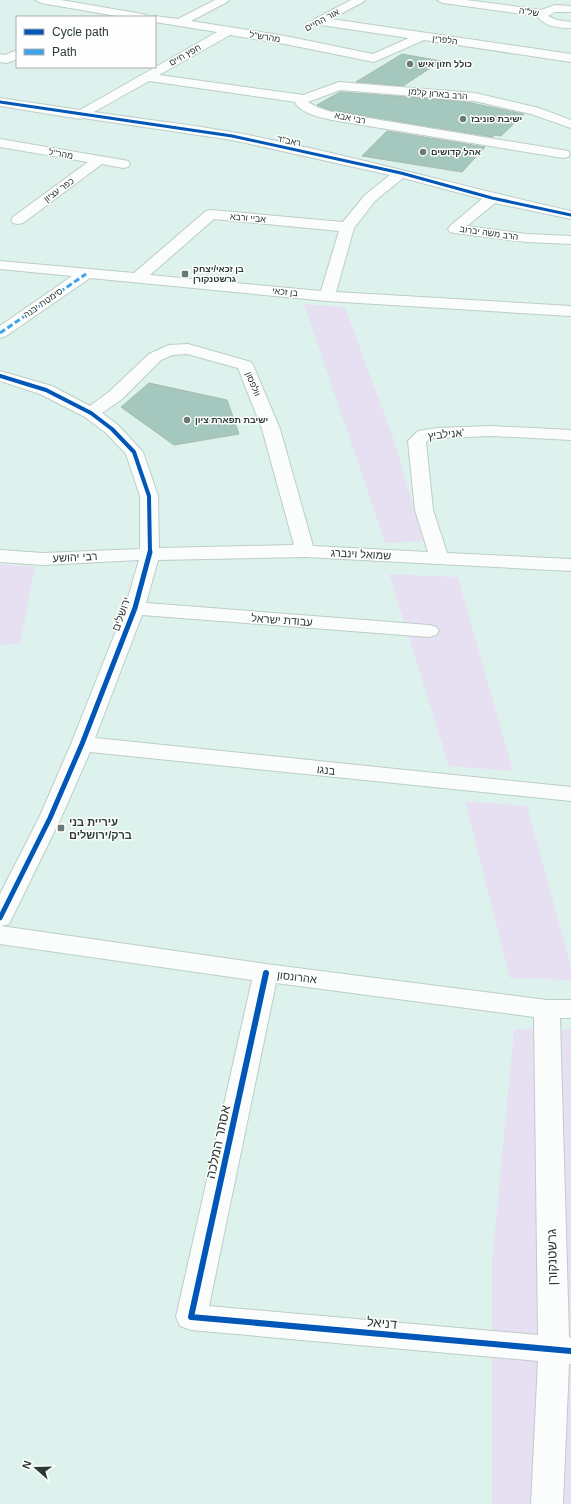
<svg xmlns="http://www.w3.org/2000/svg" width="571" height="1504" font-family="Arial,'Noto Sans Hebrew',sans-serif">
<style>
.green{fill:#e7e0f3}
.building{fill:#a4c7be;stroke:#a9b9b4}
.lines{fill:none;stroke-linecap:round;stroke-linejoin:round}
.minor-casing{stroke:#bdcdc9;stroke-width:2}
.minor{fill:#fafdfc;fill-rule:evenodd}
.quiet{stroke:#3ea3eb;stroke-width:3;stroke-dasharray:6 3;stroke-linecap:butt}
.cycleway-far3-casing{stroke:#fefefe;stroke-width:4.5}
.cycleway-far2-casing{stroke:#fefefe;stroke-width:6}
.cycleway-far1-casing{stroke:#fefefe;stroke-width:8}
.cycleway-casing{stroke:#fefefe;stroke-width:9}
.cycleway-far3{stroke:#0057b8;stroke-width:3}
.cycleway-far2{stroke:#0057b8;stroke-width:4}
.cycleway-far1{stroke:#0057b8;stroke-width:5}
.cycleway{stroke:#0057b8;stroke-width:6}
.poi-dot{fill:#6a7a76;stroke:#fefefe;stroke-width:1.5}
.labels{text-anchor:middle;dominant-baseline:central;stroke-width:3;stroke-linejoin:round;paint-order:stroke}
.far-street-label{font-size:9px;fill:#2c3a36;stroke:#fefefe}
.far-poi-label{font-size:9px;font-weight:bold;fill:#2c3a36;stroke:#fefefe;text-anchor:start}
.street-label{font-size:11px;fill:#2c3a36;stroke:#fefefe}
.poi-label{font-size:11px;font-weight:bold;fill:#2c3a36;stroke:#fefefe;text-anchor:start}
.near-street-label{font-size:13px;fill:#2c3a36;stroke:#fefefe}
</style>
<rect width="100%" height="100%" fill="#ddf2ec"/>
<!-- green -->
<path class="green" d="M304 304 345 307 395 443 423 541 385 543Z
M0 564 35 567 20 644 0 645Z
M389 574 458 577 513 771 449 766Z
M465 801 527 806 571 967V980L510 978Z
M514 1029 571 1030V1504H492V1262Z"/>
<!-- building -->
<path class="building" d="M402 54 441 61 403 86 356 82Z
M340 92 462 101 524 114 501 136 495 135 493 137 329 110 317 105Z
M387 131 485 147 462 172 362 156Z
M149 383 227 400 239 434 174 445 121 407Z"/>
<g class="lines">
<defs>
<path id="minor" d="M35 0H61L142 14 146 15 148 17H122L41 3Z
M215 0H229L227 2 191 21 285 36 373 54 409 38 321 25 316 26 312 25 310 23 315 19 351 0H365L363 2 331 19 571 54V62L424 40 374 62 285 44 230 35 159 75 303 95 339 82 475 93 539 108 571 120V128L531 114 475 101 340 90 308 102 319 108 332 112 568 151 570 154 568 157 563 158 332 120C319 117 303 114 295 103L296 102 149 81 94 112C140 119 187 124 232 132 346 153 458 186 571 211V219L495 203 467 226 527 234 571 236V244L527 242 455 233 450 232 448 229 450 226 482 199 403 178 375 201 354 228 336 292 571 306V316L327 301 90 278 6 336 0 338V326L72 276 0 269V261L134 273 206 211 211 210 343 222 365 195 390 175 232 140 83 118 80 119 0 106V98L80 110 217 32 155 22V17H151L155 16 178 19ZM214 219 339 231 321 291 150 275Z
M437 0H467L541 10 555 5 571 6V12H555L548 16 557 20 571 22V28C559 28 545 27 537 16L443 3Z
M17 50V59L7 63 0 62V54L5 55Z
M0 139 123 160 128 161 130 164 128 167 123 168 102 164 23 223 18 224 13 223 11 220 13 217 88 162 0 147Z
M188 344 251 362 253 365 280 429 313 546 428 552 415 510 408 441 418 431 437 428 492 426 571 430V440L492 436 437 438 429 439 426 442 433 510 447 553 571 559V571L305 557 158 560 146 603 429 625 436 627 439 631 436 635 429 637 142 615 95 738 571 787V801L90 752 61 818 12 918 9 924 1 926 266 964 547 1000H571V1018H560L569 1337 571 1338V1364H569L563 1504H531L538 1361 191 1330 180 1326 176 1317 252 980 0 944V894L39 818 71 744 125 608 139 560 43 565 0 562V550L43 553 140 549V496L126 454 106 433 85 417 40 394 0 381V371L52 386 90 406 110 391 149 354 169 345ZM187 354 238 368 262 429 294 545 159 548 158 496 143 452 118 425 102 413 122 399 161 360 172 355ZM276 983 534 1017 538 1335 209 1306Z"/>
</defs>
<!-- minor casing -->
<use href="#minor" class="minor-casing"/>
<!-- minor -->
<use href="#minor" class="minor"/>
<!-- quiet -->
<path class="quiet" d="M0 333 86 274"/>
<defs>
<path id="cycleway-far3" d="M0 102 232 136 401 173 492 198 571 215"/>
<path id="cycleway-far2" d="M0 376 46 390 91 413 112 429 134 452 149 496 150 553"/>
<path id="cycleway-far1" d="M0 918 50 818 82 744 135 608 150 552"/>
<path id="cycleway" d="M266 973 191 1317 571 1351"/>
</defs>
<!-- cycleway-far3 casing -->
<use href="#cycleway-far3" class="cycleway-far3-casing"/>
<!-- cycleway-far2 casing -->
<use href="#cycleway-far2" class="cycleway-far2-casing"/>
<!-- cycleway-far1 casing -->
<use href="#cycleway-far1" class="cycleway-far1-casing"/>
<!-- cycleway casing -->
<use href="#cycleway" class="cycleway-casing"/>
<!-- cycleway-far3 -->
<use href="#cycleway-far3" class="cycleway-far3"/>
<!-- cycleway-far2 -->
<use href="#cycleway-far2" class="cycleway-far2"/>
<!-- cycleway-far1 -->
<use href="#cycleway-far1" class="cycleway-far1"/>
<!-- cycleway -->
<use href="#cycleway" class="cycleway"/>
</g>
<!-- markers -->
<g class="poi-dot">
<circle cx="410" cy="64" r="4"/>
<circle cx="463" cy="119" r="4"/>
<circle cx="423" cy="152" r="4"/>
<rect x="181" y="270" width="8" height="8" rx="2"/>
<circle cx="187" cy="420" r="4"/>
<rect x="57" y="824" width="8" height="8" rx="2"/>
</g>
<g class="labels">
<!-- far-street labels -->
<g class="far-street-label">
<text transform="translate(529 12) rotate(8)">של"ה</text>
<text transform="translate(322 20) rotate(-28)">אור החיים</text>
<text transform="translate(265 37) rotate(9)">מהרש"ל</text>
<text transform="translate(445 40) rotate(8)">הלפרין</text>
<text transform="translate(185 55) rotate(-29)">חפץ חיים</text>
<text transform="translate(438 94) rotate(5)">הרב בארון קלמן</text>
<text transform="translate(350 118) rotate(11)">רבי אבא</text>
<text transform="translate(289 141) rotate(12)">ראב"ד</text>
<text transform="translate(61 154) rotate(10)">מהר"ל</text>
<text transform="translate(59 190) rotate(-36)">כפר עציון</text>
<text transform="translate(248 218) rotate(5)">אביי ורבא</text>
<text transform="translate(489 233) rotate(8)">הרב משה יברוב</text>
<text transform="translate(285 292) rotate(5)">בן זכאי</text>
<text transform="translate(43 303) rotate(-35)">סימטת יבנה</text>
<text transform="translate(253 384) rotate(67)">וולפסון</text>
</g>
<!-- far-poi labels -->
<g class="far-poi-label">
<text x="418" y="64">כולל חזון איש</text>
<text x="471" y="119">ישיבת פוניבז</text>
<text x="431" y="152">אהל קדושים</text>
<text x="193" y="269">בן זכאי/יצחק<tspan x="193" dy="10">גרשטנקורן</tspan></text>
<text x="195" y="420">ישיבת תפארת ציון</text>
</g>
<!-- street labels -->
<g class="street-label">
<text transform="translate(446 434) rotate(-6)">אנילביץ'</text>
<text transform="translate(361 554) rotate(3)">שמואל וינברג</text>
<text transform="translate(75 557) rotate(-3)">רבי יהושע</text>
<text transform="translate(121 614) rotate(-70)">ירושלים</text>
<text transform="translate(282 620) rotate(4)">עבודת ישראל</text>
<text transform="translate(326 770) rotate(6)">בנגו</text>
<text transform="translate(297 977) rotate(7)">אהרונסון</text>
</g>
<!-- poi labels -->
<g class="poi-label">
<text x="69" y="822">עיריית בני<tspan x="69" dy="13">ברק/ירושלים</tspan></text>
</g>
<!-- near-street labels -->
<g class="near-street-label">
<text transform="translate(218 1142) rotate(-78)">אסתר המלכה</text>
<text transform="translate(552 1257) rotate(-91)">גרשטנקורן</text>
<text transform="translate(382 1323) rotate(5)">דניאל</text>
</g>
</g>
<!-- legend -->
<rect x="16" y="16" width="140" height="52" fill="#fefefe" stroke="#aab0ae"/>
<rect x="24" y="29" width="20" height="6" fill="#0057b8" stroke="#aab0ae"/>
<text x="52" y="36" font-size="12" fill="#2c3a36">Cycle path</text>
<rect x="24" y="49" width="20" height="6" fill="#3ea3eb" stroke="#aab0ae"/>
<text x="52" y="56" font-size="12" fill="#2c3a36">Path</text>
<!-- north arrow -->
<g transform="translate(36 1468) rotate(290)" stroke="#fefefe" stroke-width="3" paint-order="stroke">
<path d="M0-3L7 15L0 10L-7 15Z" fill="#2c3a36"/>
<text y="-6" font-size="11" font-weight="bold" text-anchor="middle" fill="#2c3a36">N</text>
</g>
</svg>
